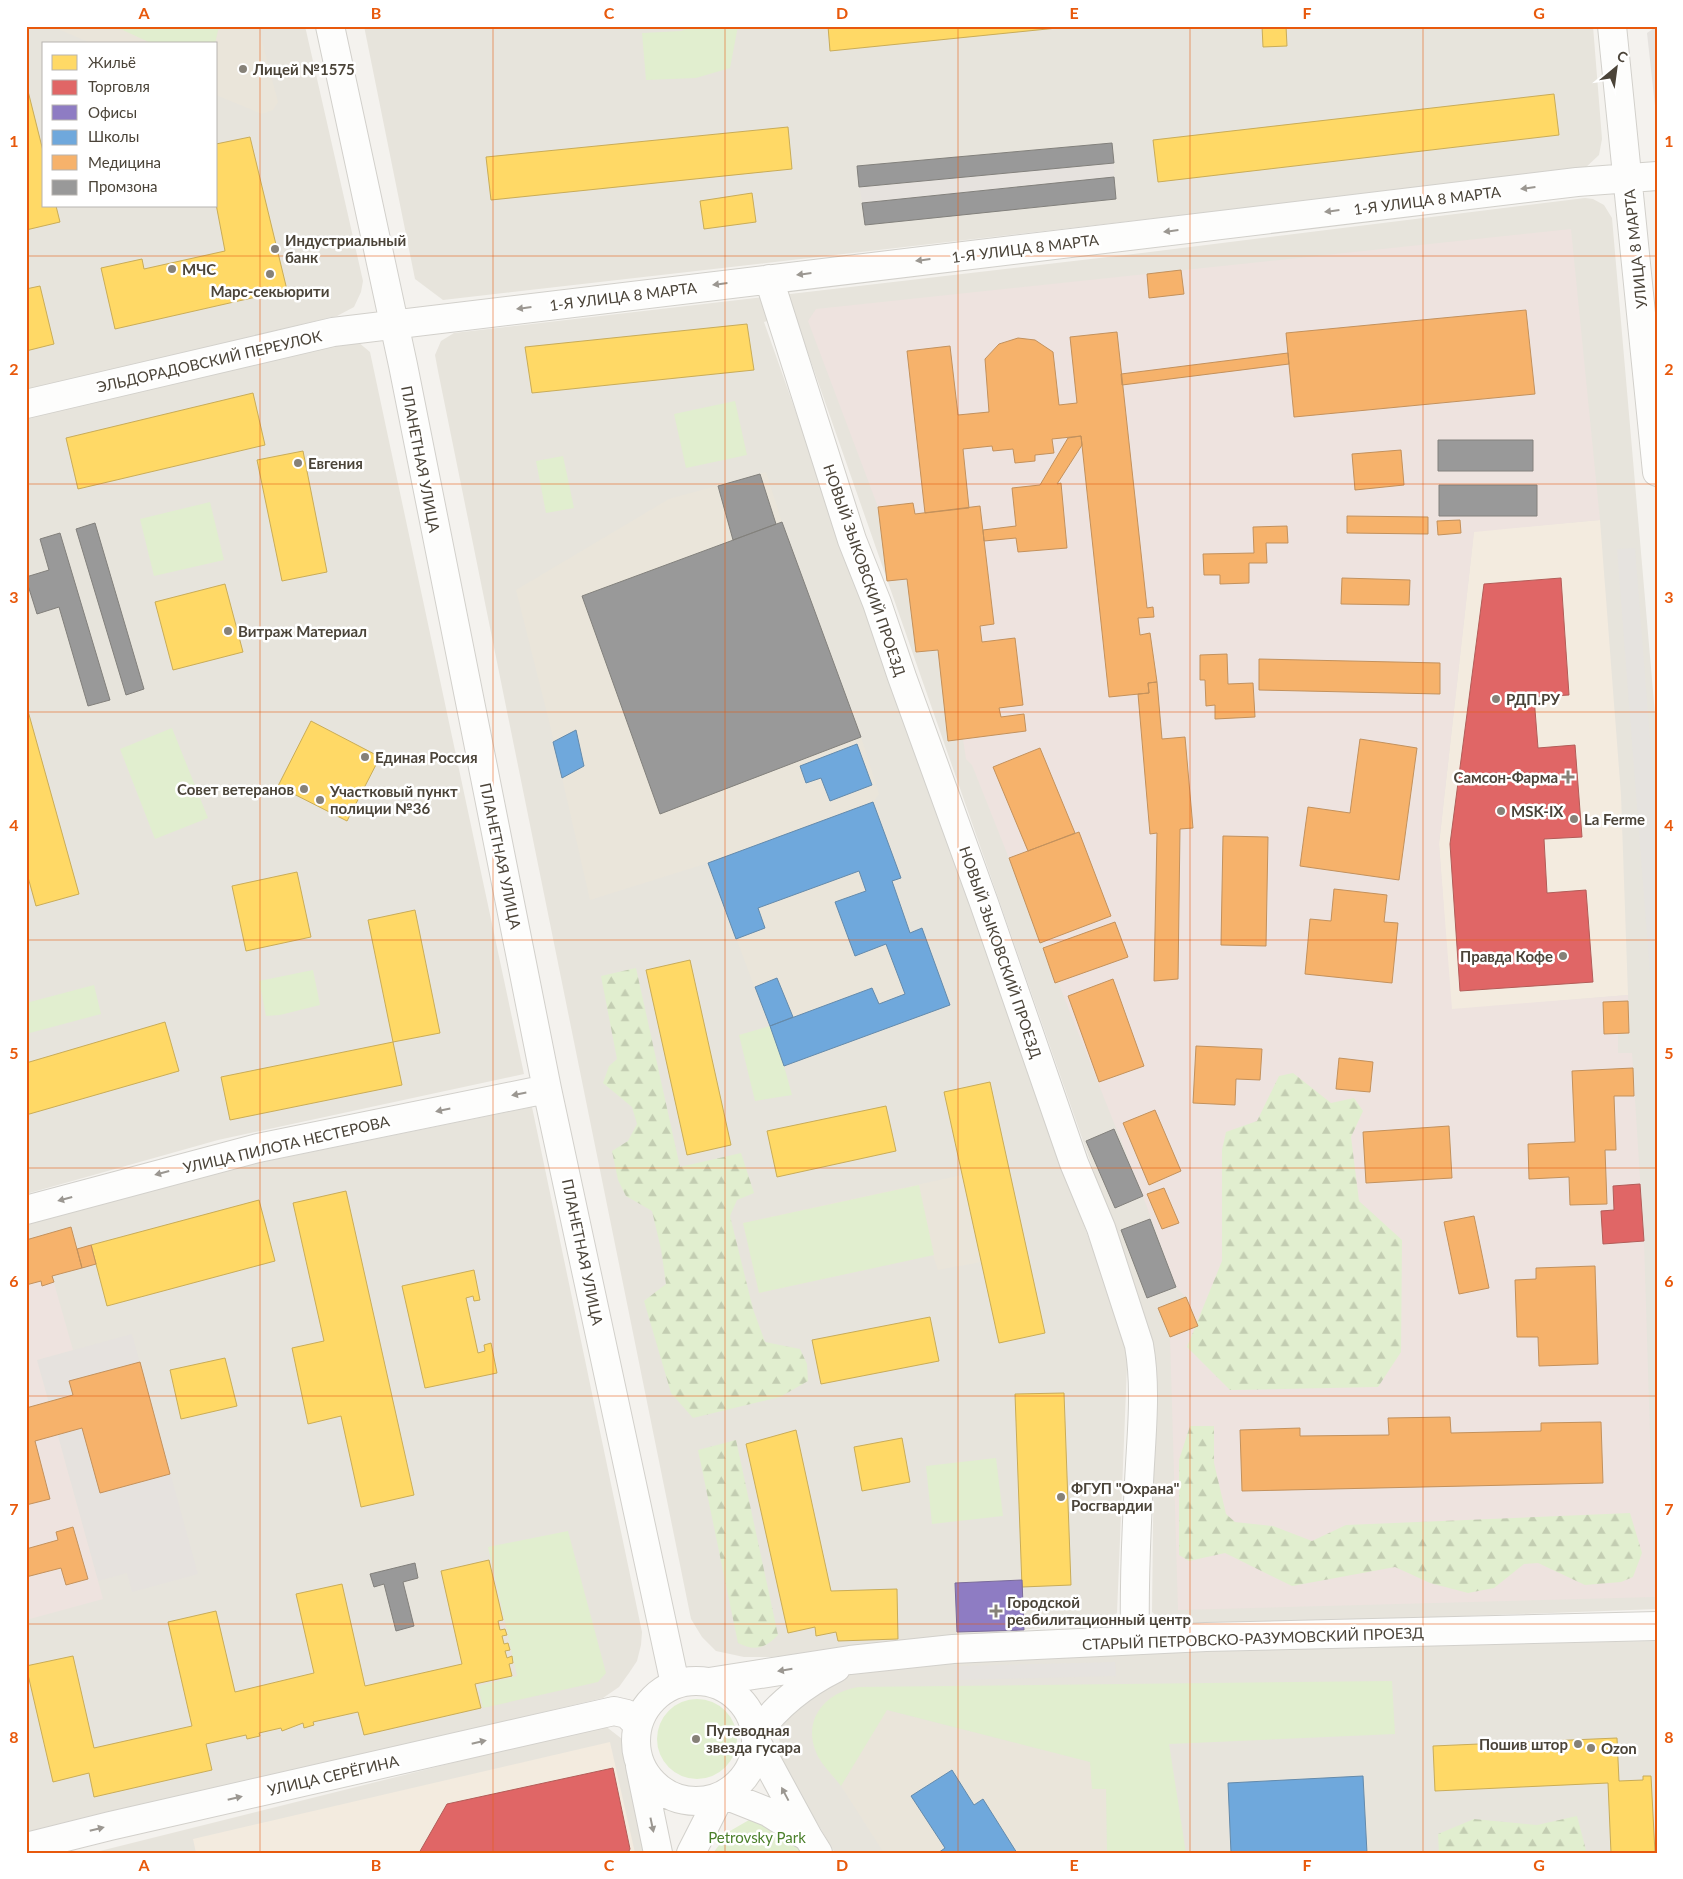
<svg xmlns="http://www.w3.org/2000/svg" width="1683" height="1879" font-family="Lato,sans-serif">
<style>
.residential{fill:#e7e4dc;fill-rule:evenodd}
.commercial{fill:#f3ebdf}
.industrial{fill:#e6e2de}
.education{fill:#eae5da}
.medical{fill:#eee3df}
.green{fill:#e1eecf}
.forest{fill:url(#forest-firs)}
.parking{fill:#e6e3df}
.homes{fill:#ffd966;stroke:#c9ac58}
.shops{fill:#e06666;stroke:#b35c58}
.offices{fill:#8e7cc3;stroke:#7a6b9a}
.schools{fill:#6fa8dc;stroke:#648aab}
.health{fill:#f6b26b;stroke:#c3915c}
.industry{fill:#999;stroke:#82807c}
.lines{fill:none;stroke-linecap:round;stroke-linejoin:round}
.minor-casing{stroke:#d2d0cb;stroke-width:30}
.minor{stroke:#fdfdfc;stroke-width:28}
.oneway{fill:#9b9791}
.grid{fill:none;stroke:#e8590c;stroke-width:1;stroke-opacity:0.55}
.poi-dot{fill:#868178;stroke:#fff;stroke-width:2}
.labels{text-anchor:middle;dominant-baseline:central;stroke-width:5;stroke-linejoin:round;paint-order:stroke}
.poi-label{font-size:15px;font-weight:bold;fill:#4b4439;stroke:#fff;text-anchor:start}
.street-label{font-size:15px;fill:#4b4439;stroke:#fff}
.park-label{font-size:15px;fill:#4a7f2a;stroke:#fff}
.neatline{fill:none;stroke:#e8590c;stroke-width:2}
.grid-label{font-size:16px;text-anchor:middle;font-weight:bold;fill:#e8590c}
</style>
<defs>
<pattern id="forest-firs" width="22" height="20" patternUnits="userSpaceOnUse" patternTransform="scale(1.25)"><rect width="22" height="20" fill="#e1eecf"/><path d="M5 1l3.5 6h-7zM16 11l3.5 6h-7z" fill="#c3cdb2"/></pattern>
</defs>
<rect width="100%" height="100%" fill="#f4f2ee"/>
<!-- residential -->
<path class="residential" d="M26 26H305L363 281 361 292 354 307 337 316 26 390ZM44 44H216V206H44Z
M364 26H1593L1602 139 1599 155 1584 169 443 300 415 279Z
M1585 198 1593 199 1604 205 1612 218 1657 737V1609L1170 1627 1152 1612 1155 1360 1104 1201 794 313 764 322 1075 1202 1128 1342 1117 1613 1105 1621 772 1657H744L716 1651 702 1637 691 1619 438 371 435 355 441 341 454 333 1142 253Z
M338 342H358L370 352 524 1074 218 1140 26 1194V414Z
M532 1107 642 1632 641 1645 637 1661 629 1673 619 1687 603 1698 26 1835V1225L228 1169Z
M1657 1641V1853H835L790 1777 781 1757 779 1736 785 1718 797 1700 852 1671 955 1659 1237 1650Z
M604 1725 622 1739 640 1779 654 1853H92Z"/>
<!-- commercial -->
<path class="commercial" d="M1600 520 1621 795 1628 995 1451 1010 1439 844 1474 531Z
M610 1742 635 1853H196L193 1839Z"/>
<!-- industrial -->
<path class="industrial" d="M1112 143 1116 199 865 225 857 166Z
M132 1334 198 1574 132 1592 127 1573 98 1581 37 1360Z"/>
<!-- education -->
<path class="education" d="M51 26H258L278 102 273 110 262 114 216 95V44H93Z
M766 472 782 522 861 737 879 794 873 802 901 878 892 882 910 932 922 928 950 1005 784 1066 708 863 590 900 550 725 516 590 669 499Z
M962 1175 981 1262 938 1270 933 1255 759 1293 743 1223Z
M886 1710 1091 1762 1106 1789 1107 1853H884L841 1786Z"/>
<!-- medical -->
<path class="medical" d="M1571 229 1600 520 1474 532 1439 844 1452 1009 1628 995 1629 1033 1618 1034V1053H1632L1633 1068 1644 1241 1655 1597 1178 1610 1170 1337 1198 1325 1186 1297 1176 1287 1143 1196 972 765 966 759 963 739 948 741 938 650 916 652 908 579 887 581 878 507 808 321 816 309Z
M71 1227 82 1268 52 1276 73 1350 37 1360 103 1599 26 1620V1240Z"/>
<!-- green -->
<path class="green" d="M114 26H219L215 44H153Z
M696 26H738L730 68 696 78 646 80 642 33 681 31Z
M735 401 747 455 686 468 674 414Z
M563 456 574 508 546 513 536 461Z
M210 502 224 560 154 576 140 519Z
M172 728 208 818 155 839 120 749Z
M313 970 320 1005 280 1015 266 1016 259 981Z
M94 985 101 1014 26 1034V1003Z
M770 1026 784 1066 792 1095 755 1101 739 1035Z
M919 1185 934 1255 759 1293 743 1223Z
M996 1458 1003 1516 932 1524 926 1466Z
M568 1531 606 1673 598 1682 483 1708 478 1686 517 1676 488 1547Z
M1392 1681 1395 1734 1169 1744 1186 1853H1107L1106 1789H1092L1090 1762 887 1710 841 1786C833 1775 821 1765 816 1752 802 1719 827 1691 859 1687Z
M657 1739a40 40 0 1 1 80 0a40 40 0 1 1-80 0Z
M749 1820C776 1824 786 1832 804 1853H713L730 1831Z"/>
<!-- forest -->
<path class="forest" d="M636 968 680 1167 741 1153 754 1193 737 1200 730 1216 753 1309 765 1342 800 1349 807 1364 808 1381 780 1397 693 1418 671 1393 644 1301 666 1284 661 1249 652 1211 626 1196 618 1180 612 1151 628 1141 637 1124 632 1107 603 1083 609 1066 617 1059 601 976Z
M1293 1073 1331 1103 1354 1098 1363 1111 1351 1137 1359 1201 1402 1240 1401 1352 1378 1387 1230 1390 1187 1347 1222 1261V1150L1226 1132 1257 1121 1279 1076Z
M1190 1426H1214V1463L1226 1514 1235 1522 1273 1526 1312 1541 1346 1525 1630 1513 1642 1553 1633 1577 1621 1582 1585 1585 1538 1563 1524 1564 1494 1588 1468 1593 1430 1583 1395 1567 1292 1586 1225 1553 1189 1561 1179 1555V1460Z
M736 1440 778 1635C765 1649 754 1651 738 1643L698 1450Z
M1577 1816 1586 1850 1584 1853H1439L1438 1834 1474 1819 1537 1825Z"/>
<!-- parking -->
<path class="parking" d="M1657 26V124L1647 33Z
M1635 548 1657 828V1012H1653L1617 549Z
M1115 1662 1116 1676 956 1680V1666Z"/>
<!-- homes -->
<path class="homes" d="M828 26H1077L830 51Z
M1262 26H1286L1287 46 1263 47Z
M26 83 44 155V206H56L60 222 26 230Z
M1554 94 1559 135 1158 182 1153 140Z
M788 127 792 169 491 200 486 157Z
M250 137 287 290 115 329 101 268 142 259 144 269 225 251 216 204V144Z
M752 193 756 222 704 229 700 201Z
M40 286 54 344 26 351V289Z
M747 324 754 370 532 393 525 347Z
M253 393 265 445 78 489 66 438Z
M303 451 327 572 282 581 257 460Z
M225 584 243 652 173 670 155 602Z
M28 711 79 894 36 906 26 870V712Z
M311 721 380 757 347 821 278 786Z
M297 872 311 937 246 951 232 886Z
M415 910 440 1033 393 1042 368 920Z
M690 960 731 1145 687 1155 646 970Z
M165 1022 179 1071 26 1115V1063Z
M393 1042 402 1085 230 1120 221 1077Z
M990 1082 1045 1333 999 1343 944 1092Z
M886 1106 896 1151 777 1177 767 1131Z
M346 1191 414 1495 361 1507 341 1416 308 1424 292 1348 324 1341 293 1203Z
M259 1200 275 1261 107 1306 91 1245Z
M474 1270 480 1300 474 1301 473 1296 466 1298 478 1353 485 1351 484 1345 491 1343 497 1373 425 1388 402 1286Z
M930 1317 939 1361 821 1384 812 1340Z
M225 1358 237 1406 181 1419 170 1370Z
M1064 1393 1071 1585 1022 1587 1015 1394Z
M796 1430 831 1591 897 1589 898 1639 838 1641 836 1632 816 1636 815 1627 788 1633 746 1444Z
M902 1438 910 1482 862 1491 854 1447Z
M489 1560 503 1620 498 1621 500 1630 505 1629 507 1635 502 1636 504 1644 508 1643 510 1650 505 1651 507 1658 512 1656 513 1663 509 1664 512 1676 475 1684 481 1708 364 1735 358 1712 313 1722 314 1725 304 1728 303 1723 282 1731 281 1728 259 1733 260 1736 247 1739 246 1735 206 1744 212 1770 94 1797 89 1773 53 1782 26 1666 73 1656 94 1748 192 1726 168 1622 216 1611 235 1692 314 1673 296 1594 342 1584 365 1686 462 1664 441 1571Z
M1617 1738 1619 1781 1643 1780V1776H1651L1655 1853H1611L1608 1783 1435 1791 1433 1746Z"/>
<!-- shops -->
<path class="shops" d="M1561 578 1569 695 1534 697 1538 748 1575 745 1582 837 1544 839 1547 893 1586 890 1593 982 1460 991 1450 844 1484 584Z
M1640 1184 1644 1241 1603 1244 1601 1211 1614 1210 1613 1186Z
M613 1768 630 1849 628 1853H419L447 1804Z"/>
<!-- offices -->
<path class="offices" d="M1022 1580 1024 1630 957 1632 955 1583Z"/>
<!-- schools -->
<path class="schools" d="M576 730 584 766 562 778 553 742Z
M857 744 872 785 830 801 821 778 806 783 800 766Z
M873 802 901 878 892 881 910 933 922 928 950 1005 784 1066 770 1026 872 988 879 1004 905 994 886 944 855 956 835 902 866 891 859 871 758 908 765 928 736 939 708 863Z
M777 978 793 1017 770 1026 755 987Z
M952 1770 974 1805 983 1799 1017 1853H938L945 1848 911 1796Z
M1363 1776 1367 1853H1231L1228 1783Z"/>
<!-- health -->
<path class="health" d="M1181 270 1184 294 1149 298 1147 274Z
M1526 310 1535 394 1294 417 1286 333Z
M1117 332 1147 608 1153 607 1154 617 1138 618 1140 635 1150 633 1157 682 1148 683 1149 693 1109 697 1081 436 1052 439 1054 453 1035 455V461L1015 463 1013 449 993 451 992 446 963 449 969 508 925 513 907 351 950 346 958 415 989 412 985 359 999 344 1018 338 1035 340 1053 352 1059 405 1077 403 1070 337Z
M1288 353 1289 364 1122 385 1121 374Z
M1081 436 1082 445 1057 484 1061 483 1067 548 1018 552 1016 538 984 541 983 530 1016 526 1012 488 1040 485 1068 438Z
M1401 450 1404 485 1355 490 1352 454Z
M913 503 915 514 980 506 994 624 980 626 982 642 1015 638 1023 705 999 708 1001 717 1024 714 1026 731 948 741 938 650 916 652 907 579 887 581 878 507Z
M1347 516 1428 517V534L1347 533Z
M1460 520 1461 533 1438 535 1437 521Z
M1287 526 1288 543H1266L1267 563H1249V583L1220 584V575H1204L1203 554 1254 553 1253 527Z
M1342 578 1410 580 1409 605 1341 604Z
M1227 654 1228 684 1253 683 1255 717 1215 719V705L1206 706 1205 680H1200V655Z
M1259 659 1440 663V694L1259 690Z
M1157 682 1162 739 1185 737 1193 828 1180 829 1178 979 1154 981 1157 833 1150 834 1138 694 1149 693 1148 683Z
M1360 739 1417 748 1399 880 1300 866 1308 807 1350 813Z
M1040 748 1075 833 1028 851 993 767Z
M1079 832 1111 916 1040 943 1009 858Z
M1223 836 1268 837 1266 946 1221 945Z
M1334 889 1387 895 1384 922 1398 923 1392 983 1305 974 1310 919 1331 921Z
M1115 922 1128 957 1055 983 1043 948Z
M1113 979 1144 1066 1099 1082 1068 996Z
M1628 1001 1629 1033 1604 1034 1603 1002Z
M1196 1046 1262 1049 1260 1080 1236 1079 1235 1105 1193 1103Z
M1339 1058 1373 1062 1370 1092 1336 1089Z
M1633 1068 1634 1096H1614L1616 1150H1605L1607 1204 1570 1205 1569 1177 1529 1179 1528 1144 1575 1142 1572 1071Z
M1155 1110 1181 1171 1149 1185 1123 1123Z
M1449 1126 1452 1178 1366 1183 1363 1132Z
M1164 1188 1179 1223 1162 1229 1147 1194Z
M1474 1216 1489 1288 1459 1294 1444 1222Z
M71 1227 82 1268 52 1276 54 1282 42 1286 41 1281 26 1285V1240Z
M91 1245 96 1264 82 1268 77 1249Z
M1595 1266 1598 1364 1539 1366 1538 1337H1517L1515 1280 1536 1279V1268Z
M1186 1297 1198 1326 1170 1337 1158 1308Z
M140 1362 170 1474 100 1493 82 1428 35 1441 50 1499 26 1505V1408L73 1395 69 1381Z
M1450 1417 1451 1433 1541 1431V1423L1601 1422 1603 1483 1242 1491 1240 1430 1300 1428V1436L1389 1435 1388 1418Z
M73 1527 88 1579 66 1585 61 1568 26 1577V1549L58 1540 56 1532Z"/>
<!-- industry -->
<path class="industry" d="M1112 143 1114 163 859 187 857 166Z
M1114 177 1116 199 865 225 862 203Z
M1438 440H1533V471H1438Z
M760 474 776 524 733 540 718 486Z
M1439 485H1537V516H1439Z
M782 522 861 737 660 814 582 596Z
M95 523 144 689 126 695 76 529Z
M60 533 110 700 88 706 59 607 37 614 26 579V577L49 570 40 539Z
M1114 1129 1143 1196 1115 1208 1086 1141Z
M1150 1219 1176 1287 1147 1298 1121 1230Z
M415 1563 418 1578 403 1582 414 1626 396 1631 384 1584 374 1587 370 1574Z"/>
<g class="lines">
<defs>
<path id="minor" d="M330 26 403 365 547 1089 675 1684
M1612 26 1657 472
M769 279 852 540 877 603 902 677 984 903 1074 1163 1101 1228 1139 1345C1147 1390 1141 1437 1139 1483 1136 1535 1134 1588 1135 1640
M26 404 333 332 1577 182 1657 176
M26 1210 258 1148 547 1089
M636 1741a60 60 0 1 1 120 0a60 60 0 1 1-120 0Z
M709 1682 850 1660 953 1649 1206 1637 1657 1626
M757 1733C778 1704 804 1684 836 1668
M757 1743 808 1837 818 1853
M640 1766 658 1853
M725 1795 768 1812 806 1836
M26 1847 110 1826 614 1711 627 1714 637 1724
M691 1853 719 1798"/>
</defs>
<!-- minor casing -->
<use href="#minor" class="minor-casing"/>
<!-- minor -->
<use href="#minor" class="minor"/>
</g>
<!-- one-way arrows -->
<defs><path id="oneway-solid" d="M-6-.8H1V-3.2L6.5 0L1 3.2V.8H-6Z" transform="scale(1.25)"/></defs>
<g class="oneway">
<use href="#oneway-solid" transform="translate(1528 188) rotate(173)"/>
<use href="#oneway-solid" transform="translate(1332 211) rotate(173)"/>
<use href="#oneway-solid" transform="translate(1171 231) rotate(173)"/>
<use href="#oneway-solid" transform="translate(923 260) rotate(173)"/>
<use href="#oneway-solid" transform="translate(804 274) rotate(173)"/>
<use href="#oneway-solid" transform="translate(720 284) rotate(173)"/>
<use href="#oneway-solid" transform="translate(524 308) rotate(173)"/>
<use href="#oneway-solid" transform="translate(519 1094) rotate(169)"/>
<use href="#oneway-solid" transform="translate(443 1110) rotate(168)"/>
<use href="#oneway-solid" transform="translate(162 1173) rotate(165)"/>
<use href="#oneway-solid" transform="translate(65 1199) rotate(165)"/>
<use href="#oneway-solid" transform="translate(785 1670) rotate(171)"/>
<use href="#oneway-solid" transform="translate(479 1742) rotate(-13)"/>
<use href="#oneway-solid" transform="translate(785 1794) rotate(-118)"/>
<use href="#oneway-solid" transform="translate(235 1798) rotate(-13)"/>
<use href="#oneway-solid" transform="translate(652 1825) rotate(78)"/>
<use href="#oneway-solid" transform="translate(97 1829) rotate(-14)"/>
</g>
<!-- grid -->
<path class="grid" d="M260 26V1853M493 26V1853M725 26V1853M958 26V1853M1190 26V1853M1423 26V1853M26 256H1657M26 484H1657M26 712H1657M26 940H1657M26 1168H1657M26 1396H1657M26 1624H1657"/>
<!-- markers -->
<g class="poi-dot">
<circle cx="243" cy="69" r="5"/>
<circle cx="275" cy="249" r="5"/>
<circle cx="172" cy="269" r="5"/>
<circle cx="270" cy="274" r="5"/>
<circle cx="298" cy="463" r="5"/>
<circle cx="228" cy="631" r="5"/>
<circle cx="1496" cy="699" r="5"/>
<circle cx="365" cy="757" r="5"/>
<path d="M1565.5 769.5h5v5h5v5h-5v5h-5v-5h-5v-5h5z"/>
<circle cx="304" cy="789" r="5"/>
<circle cx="320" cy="800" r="5"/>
<circle cx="1501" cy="811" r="5"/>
<circle cx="1574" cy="819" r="5"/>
<circle cx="1563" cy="956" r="5"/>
<circle cx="1061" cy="1497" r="5"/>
<path d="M993.5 1603.5h5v5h5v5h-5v5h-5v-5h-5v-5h5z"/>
<circle cx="696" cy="1739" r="5"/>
<circle cx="1578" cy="1744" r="5"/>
<circle cx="1591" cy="1748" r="5"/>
</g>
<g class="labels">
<!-- poi labels -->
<g class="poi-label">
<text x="253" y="69">Лицей №1575</text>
<text x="285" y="240">Индустриальный<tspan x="285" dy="17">банк</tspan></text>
<text x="182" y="269">МЧС</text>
<text x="270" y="291" text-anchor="middle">Марс-секьюрити</text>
<text x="308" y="463">Евгения</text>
<text x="238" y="631">Витраж Материал</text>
<text x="1506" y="699">РДП.РУ</text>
<text x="375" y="757">Единая Россия</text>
<text x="1558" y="777" text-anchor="end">Самсон-Фарма</text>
<text x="294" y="789" text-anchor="end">Совет ветеранов</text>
<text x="330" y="791">Участковый пункт<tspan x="330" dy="17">полиции №36</tspan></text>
<text x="1511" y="811">MSK-IX</text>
<text x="1584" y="819">La Ferme</text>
<text x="1553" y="956" text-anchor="end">Правда Кофе</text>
<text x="1071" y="1488">ФГУП "Охрана"<tspan x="1071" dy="17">Росгвардии</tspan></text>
<text x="1007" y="1602">Городской<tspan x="1007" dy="17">реабилитационный центр</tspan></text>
<text x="706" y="1730">Путеводная<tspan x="706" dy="17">звезда гусара</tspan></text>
<text x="1568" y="1744" text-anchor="end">Пошив штор</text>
<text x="1601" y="1748">Ozon</text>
</g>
<!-- street labels -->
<g class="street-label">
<text transform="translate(1427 200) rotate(-7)">1-Я УЛИЦА 8 МАРТА</text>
<text transform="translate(1025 248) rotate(-7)">1-Я УЛИЦА 8 МАРТА</text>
<text transform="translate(1635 249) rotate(-96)">УЛИЦА 8 МАРТА</text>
<text transform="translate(623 296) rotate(-7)">1-Я УЛИЦА 8 МАРТА</text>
<text transform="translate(209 361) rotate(-13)">ЭЛЬДОРАДОВСКИЙ ПЕРЕУЛОК</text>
<text transform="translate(421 459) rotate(79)">ПЛАНЕТНАЯ УЛИЦА</text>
<text transform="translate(865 570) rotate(71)">НОВЫЙ ЗЫКОВСКИЙ ПРОЕЗД</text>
<text transform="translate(501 856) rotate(78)">ПЛАНЕТНАЯ УЛИЦА</text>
<text transform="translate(1001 952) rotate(71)">НОВЫЙ ЗЫКОВСКИЙ ПРОЕЗД</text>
<text transform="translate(286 1144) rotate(-13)">УЛИЦА ПИЛОТА НЕСТЕРОВА</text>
<text transform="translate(583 1252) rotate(78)">ПЛАНЕТНАЯ УЛИЦА</text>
<text transform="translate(1253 1638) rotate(-2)">СТАРЫЙ ПЕТРОВСКО-РАЗУМОВСКИЙ ПРОЕЗД</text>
<text transform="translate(333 1775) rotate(-13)">УЛИЦА СЕРЁГИНА</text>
</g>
<!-- park labels -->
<g class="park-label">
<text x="757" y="1837">Petrovsky Park</text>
</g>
</g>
<!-- border -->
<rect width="1683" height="1879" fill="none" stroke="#ffffff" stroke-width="55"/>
<!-- legend -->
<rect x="42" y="42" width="175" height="165" fill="#ffffff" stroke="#b7b4b0"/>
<rect x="52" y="55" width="25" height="15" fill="#ffd966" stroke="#b7b4b0"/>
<text x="88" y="68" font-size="15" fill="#4b4439">Жильё</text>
<rect x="52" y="80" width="25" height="15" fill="#e06666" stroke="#b7b4b0"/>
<text x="88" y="92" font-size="15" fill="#4b4439">Торговля</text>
<rect x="52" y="105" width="25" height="15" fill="#8e7cc3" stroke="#b7b4b0"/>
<text x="88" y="118" font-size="15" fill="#4b4439">Офисы</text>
<rect x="52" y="130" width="25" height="15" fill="#6fa8dc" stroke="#b7b4b0"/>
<text x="88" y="142" font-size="15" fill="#4b4439">Школы</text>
<rect x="52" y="155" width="25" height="15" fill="#f6b26b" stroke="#b7b4b0"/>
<text x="88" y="168" font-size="15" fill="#4b4439">Медицина</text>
<rect x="52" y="180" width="25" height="15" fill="#999999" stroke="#b7b4b0"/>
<text x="88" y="192" font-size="15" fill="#4b4439">Промзона</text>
<!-- north arrow -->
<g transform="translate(1616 68) rotate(29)" stroke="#ffffff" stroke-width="4" paint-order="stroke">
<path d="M0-4L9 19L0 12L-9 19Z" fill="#4b4439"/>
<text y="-8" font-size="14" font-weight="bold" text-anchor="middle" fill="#4b4439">С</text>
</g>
<rect x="28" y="28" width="1628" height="1824" class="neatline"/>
<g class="grid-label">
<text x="144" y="19">A</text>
<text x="376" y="19">B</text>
<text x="609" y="19">C</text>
<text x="842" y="19">D</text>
<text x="1074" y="19">E</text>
<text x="1307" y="19">F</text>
<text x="1539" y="19">G</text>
<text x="14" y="147">1</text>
<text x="1669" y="147">1</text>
<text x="14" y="375">2</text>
<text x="1669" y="375">2</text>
<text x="14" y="603">3</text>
<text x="1669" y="603">3</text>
<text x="14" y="831">4</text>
<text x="1669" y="831">4</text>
<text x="14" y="1059">5</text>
<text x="1669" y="1059">5</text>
<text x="14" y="1287">6</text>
<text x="1669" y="1287">6</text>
<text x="14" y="1515">7</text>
<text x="1669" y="1515">7</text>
<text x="14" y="1743">8</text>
<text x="1669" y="1743">8</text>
<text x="144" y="1871">A</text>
<text x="376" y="1871">B</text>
<text x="609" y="1871">C</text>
<text x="842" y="1871">D</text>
<text x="1074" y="1871">E</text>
<text x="1307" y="1871">F</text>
<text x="1539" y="1871">G</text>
</g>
</svg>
